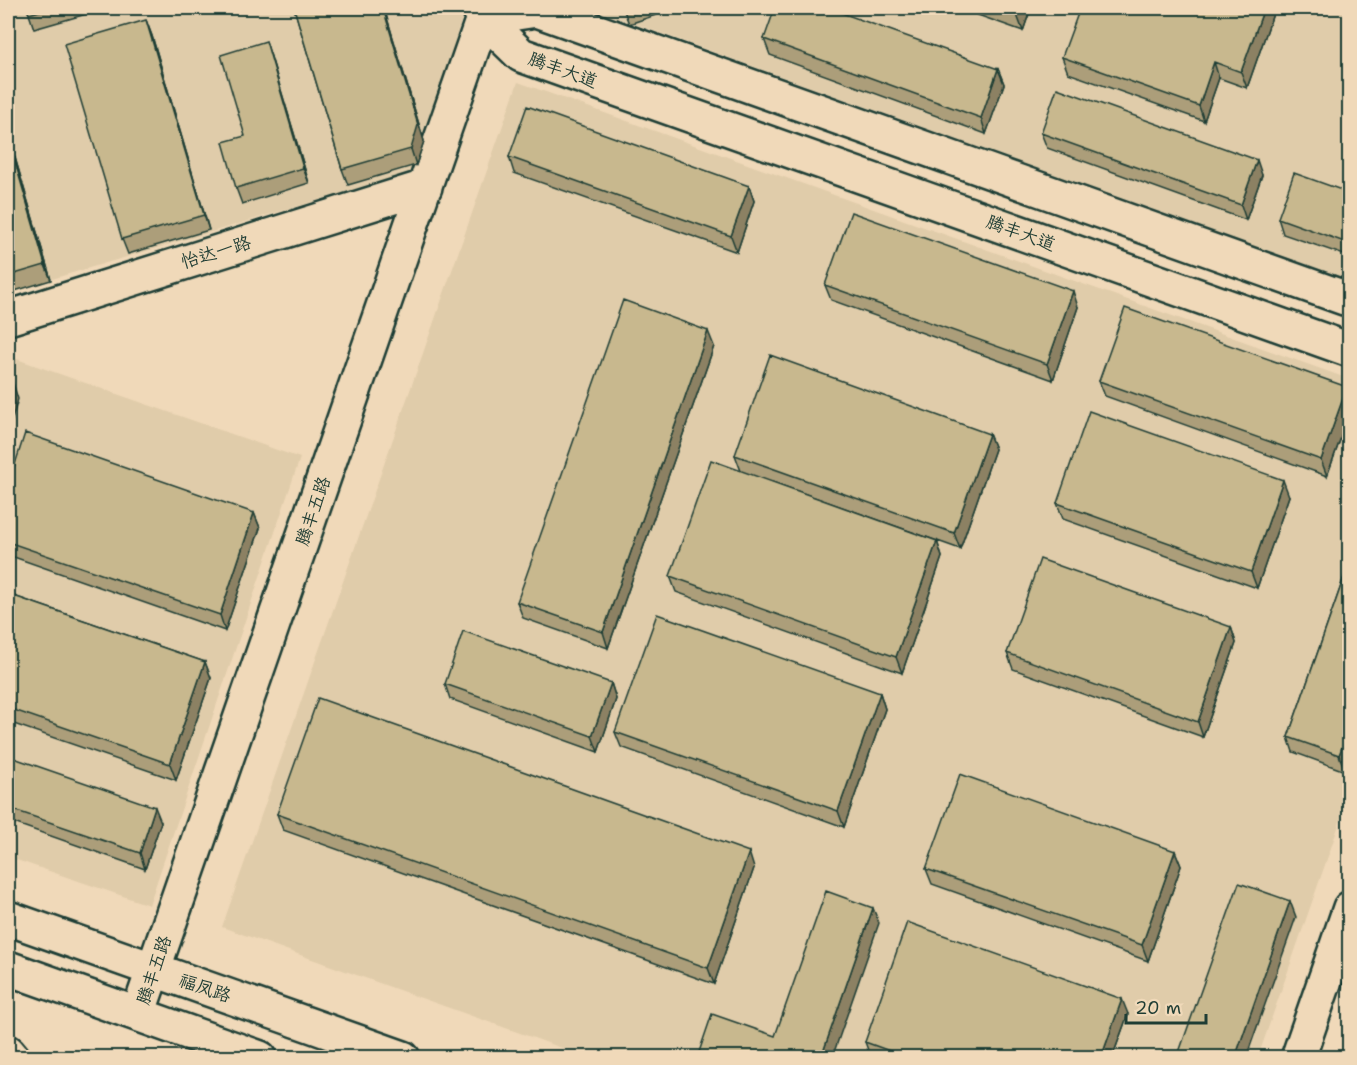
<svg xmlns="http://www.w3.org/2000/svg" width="1357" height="1065" font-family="'Shantell Sans','LXGW WenKai TC',sans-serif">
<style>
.built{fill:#e0ccaa}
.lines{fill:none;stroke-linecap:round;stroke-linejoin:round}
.minor-casing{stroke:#1f3d34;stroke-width:38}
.major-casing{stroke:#1f3d34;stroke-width:38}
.minor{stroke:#f0d9b9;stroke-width:33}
.major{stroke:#f0d9b9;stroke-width:33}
.wall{fill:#ac9e7a;stroke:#1f3d34;stroke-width:1.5}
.shaded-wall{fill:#8c8163;stroke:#1f3d34;stroke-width:1.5}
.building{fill:#c8b88e;stroke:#1f3d34;stroke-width:1.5}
.labels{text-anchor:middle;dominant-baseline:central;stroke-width:4.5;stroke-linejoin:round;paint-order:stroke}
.street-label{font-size:18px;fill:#1f3d34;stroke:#f0d9b9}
</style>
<rect width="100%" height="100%" fill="#f0d9b9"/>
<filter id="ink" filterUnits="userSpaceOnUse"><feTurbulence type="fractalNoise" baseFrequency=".0167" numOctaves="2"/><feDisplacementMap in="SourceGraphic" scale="12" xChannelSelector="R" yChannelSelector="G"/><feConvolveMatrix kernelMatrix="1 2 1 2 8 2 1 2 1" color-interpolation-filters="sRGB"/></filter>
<g filter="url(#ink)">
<!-- built -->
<path class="built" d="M8 8H459L462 18 414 172 8 292Z
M591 8H1349V281Z
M518 82 1349 379V796L1258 1057H587L222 927Z
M8 356 300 458 149 905 8 857Z"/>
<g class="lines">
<defs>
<path id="minor" d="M483 18 521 55 1350 350
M483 18 537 10 1350 300
M8 318 425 187
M138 1014 483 18 480 8
M1298 1058 1350 908"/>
<path id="major" d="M8 918 403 1058
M8 968 260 1058
M8 1052 13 1058"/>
</defs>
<!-- minor casing -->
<use href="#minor" class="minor-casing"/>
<!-- major casing -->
<use href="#major" class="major-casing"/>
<!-- minor -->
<use href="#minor" class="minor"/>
<!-- major -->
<use href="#major" class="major"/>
</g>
<!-- wall -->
<path class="wall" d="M27 8H96L97 11 34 29Z
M294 8H384L424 141 416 165 348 185 342 169Z
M623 8H674V9L629 24Z
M958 8H1031L1023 31Z
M1275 8 1247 88 1219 78 1204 121 1068 73 1062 57Z
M146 20 152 36 209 230 128 254 122 239Z
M764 39 998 69 1004 84 986 134 770 55Z
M271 57 309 183 242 204 236 188 245 136Z
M1041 133 1262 175 1246 220 1047 148Z
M8 134 51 280 8 293Z
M509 157 749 186 754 201 737 252 514 173Z
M1350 193V257L1283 234 1278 218Z
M825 285 1078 307 1053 380 831 300Z
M714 346 608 648 523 618 517 602Z
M1099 381 1347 387 1350 394V412L1327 476 1105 396Z
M989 434 995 449 960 549 772 482 937 541 942 557 902 673 676 592 670 576 741 471 735 455Z
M8 486 254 513 260 528 225 631 8 555Z
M1289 496 1257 588 1063 519 1057 503Z
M1350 560V758L1345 771 1293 752 1288 737Z
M8 594 205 662 211 678 176 780 8 722Z
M1231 627 1236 643 1203 737 1013 669 1007 653Z
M611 683 616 699 598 752 450 699 445 684Z
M880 693 885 709 844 827 621 747 615 732Z
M8 756 161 822 145 869 8 821Z
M277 814 754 868 714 984 283 830Z
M1175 851 1181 866 1148 961 932 884 926 869Z
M1128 1014 1112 1058H871L865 1042Z"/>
<!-- shaded-wall -->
<path class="shaded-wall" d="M383 8H384L424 141 416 165 411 149Z
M1020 8H1031L1023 31 1017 15Z
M1264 8H1275L1247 88 1241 72Z
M146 20 152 36 209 230 204 215Z
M266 41 271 57 309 183 303 168Z
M1214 62 1219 78 1204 121 1199 106Z
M998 69 1004 84 986 134 981 118Z
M8 134 51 280 45 265 8 138Z
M1257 160 1262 175 1246 220 1241 205Z
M749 186 754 201 737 252 731 236Z
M1073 291 1078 307 1053 380 1047 364Z
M708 331 714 346 608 648 603 632Z
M13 383 18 399 8 433V399Z
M1347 387 1350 394V412L1327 476 1321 460Z
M989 434 995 449 960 549 954 533Z
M1283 480 1289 496 1257 588 1251 572Z
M254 513 260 528 225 631 220 615Z
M937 541 942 557 902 673 896 657Z
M1231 627 1236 643 1203 737 1198 722Z
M205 662 211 678 176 780 170 764Z
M611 683 616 699 598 752 592 736Z
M880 693 885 709 844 827 838 811Z
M1350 726V758L1345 771 1339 755Z
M155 807 161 822 145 869 140 853Z
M1175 851 1181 866 1148 961 1142 945Z
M749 852 754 868 714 984 708 968Z
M1290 901 1296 917 1246 1058H1235Z
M873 908 879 923 832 1058H821Z
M1122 999 1128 1014 1112 1058H1101Z"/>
<!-- building -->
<path class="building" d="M27 8H50L29 14Z
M294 8H383L418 125 411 149 342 169Z
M775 8H828L998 69 981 118 764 39Z
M996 8H1020L1017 15Z
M1080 8H1264L1241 72 1214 62 1199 106 1062 57Z
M146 20 204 215 122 239 64 44Z
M266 41 303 168 236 188 223 142 245 136 221 55Z
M1057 88 1257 160 1241 205 1041 133Z
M527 106 749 186 731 236 509 157Z
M8 138 45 265 8 276Z
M1294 173 1350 193V244L1278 218Z
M851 212 1073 291 1047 364 825 285Z
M623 300 708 331 603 632 517 602Z
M1125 308 1347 387 1321 460 1099 381Z
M770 355 989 434 954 533 735 455Z
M8 381 13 383 8 399Z
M1089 411 1283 480 1251 572 1057 503Z
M25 433 254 513 220 615 8 542V486Z
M711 460 937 541 896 657 670 576Z
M1040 559 1231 627 1198 722 1007 653Z
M1350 560V726L1339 755 1288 737Z
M8 594 205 662 170 764 8 708Z
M657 614 880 693 838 811 615 732Z
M463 631 611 683 592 736 445 684Z
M318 698 749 852 708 968 277 814Z
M8 756 155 807 140 853 8 808Z
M960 774 1175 851 1142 945 926 869Z
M1239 883 1290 901 1235 1058H1177Z
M826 891 873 908 821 1058H697L712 1014 775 1036Z
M907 922 1122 999 1101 1058H909L865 1042Z"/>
</g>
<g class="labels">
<!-- street labels -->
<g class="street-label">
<text transform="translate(563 70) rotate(20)">腾丰大道</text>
<text transform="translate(1021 233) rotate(20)">腾丰大道</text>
<text transform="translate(216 252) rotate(-17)">怡达一路</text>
<text transform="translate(313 511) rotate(-71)">腾丰五路</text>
<text transform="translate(154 970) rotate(-71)">腾丰五路</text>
<text transform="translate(205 988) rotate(19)">福凤路</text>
</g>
</g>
<!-- margin -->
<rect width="1357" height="1065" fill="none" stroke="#f0d9b9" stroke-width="30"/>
<rect x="15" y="15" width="1327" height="1035" fill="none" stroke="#1f3d34" stroke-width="2" filter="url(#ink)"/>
<!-- scale -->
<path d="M1126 1014v9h80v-9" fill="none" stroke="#1f3d34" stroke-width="3"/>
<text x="1135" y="1014" font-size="18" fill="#1f3d34" stroke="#f0d9b9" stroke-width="4.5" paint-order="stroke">20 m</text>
</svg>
